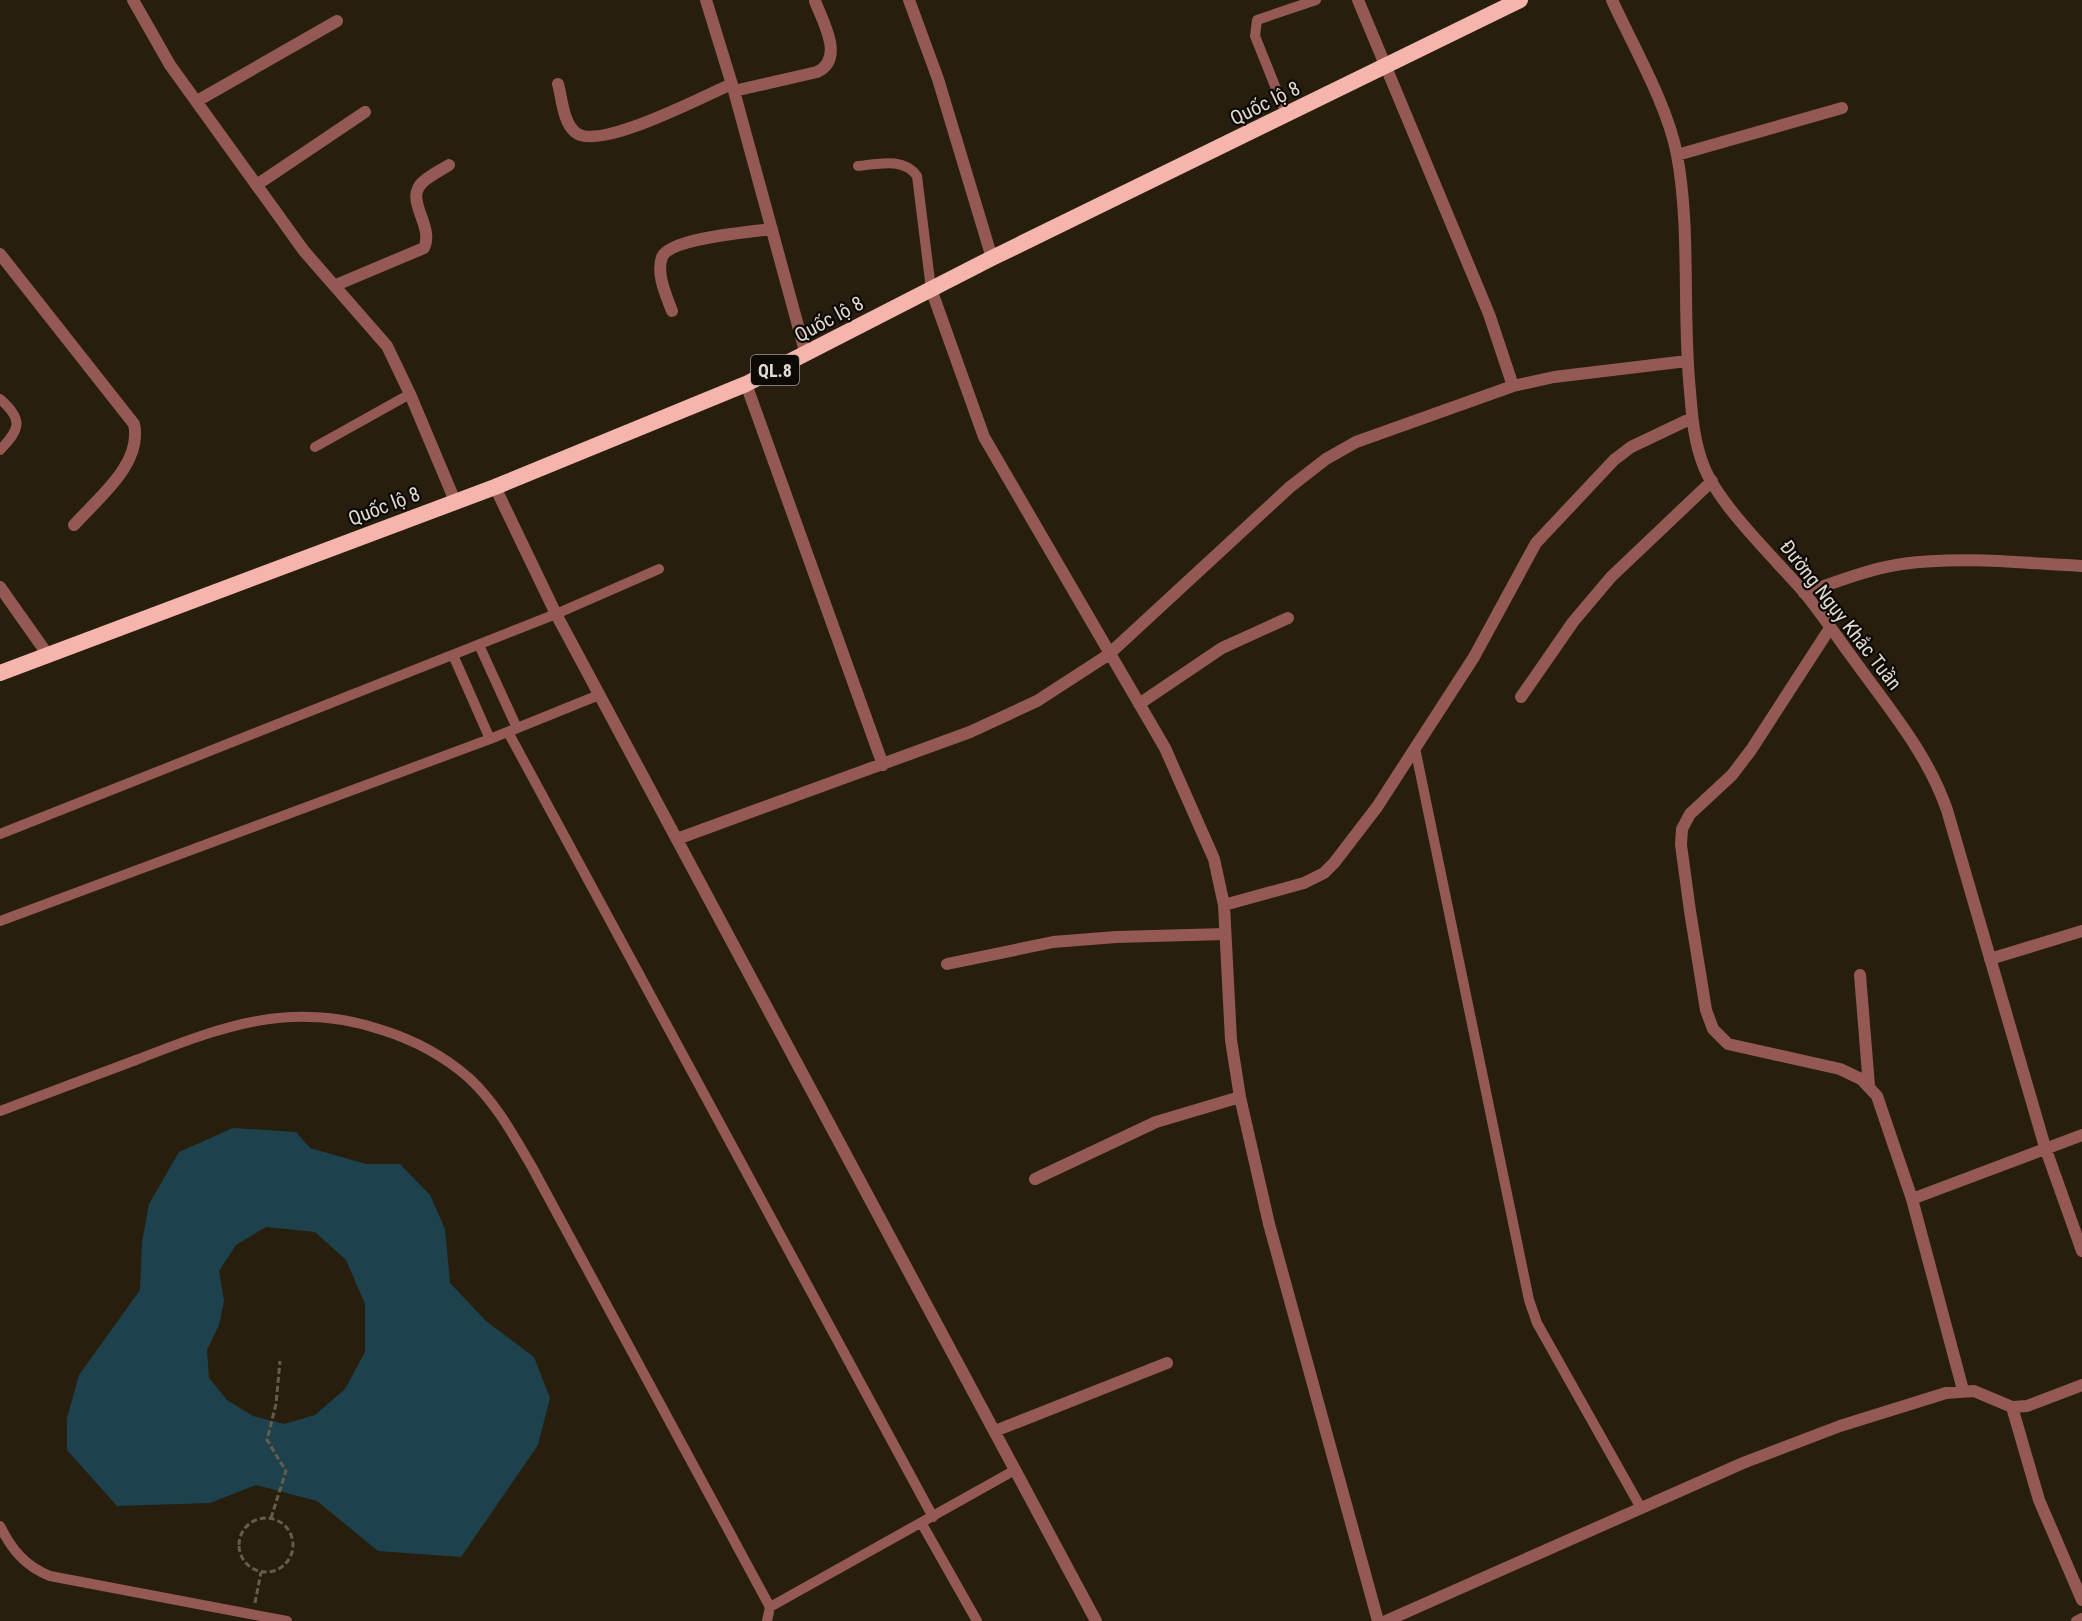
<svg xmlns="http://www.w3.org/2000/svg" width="2082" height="1621" font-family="'Roboto Condensed',sans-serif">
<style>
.water{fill:#1d424d;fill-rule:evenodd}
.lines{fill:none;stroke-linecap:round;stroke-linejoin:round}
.path{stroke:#645c4e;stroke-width:3;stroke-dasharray:6 3;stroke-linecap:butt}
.service{stroke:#945952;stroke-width:10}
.minor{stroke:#945952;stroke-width:12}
.trunk{stroke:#f5b5ad;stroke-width:16}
.labels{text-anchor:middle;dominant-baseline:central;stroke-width:4.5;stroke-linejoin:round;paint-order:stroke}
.shield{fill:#0d0904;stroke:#a19b93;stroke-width:1.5}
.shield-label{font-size:18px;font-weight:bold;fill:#e0dad0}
.street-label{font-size:20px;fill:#e0dad0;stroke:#0d0904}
</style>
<rect width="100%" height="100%" fill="#271e0e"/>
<!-- water -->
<path class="water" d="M233 1128 296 1132 310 1148 366 1164H400L430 1195 445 1229 450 1283 486 1321 534 1357 550 1398 538 1445 461 1557 378 1551 317 1501 256 1485 210 1503 117 1506 67 1450V1418L79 1375 140 1290 142 1242 149 1204 179 1152ZM266 1227 315 1232 346 1260 365 1304V1352L345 1389 315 1415 284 1424 253 1416 227 1400 209 1378 207 1350 219 1325 224 1301 219 1271 236 1245Z"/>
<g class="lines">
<!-- path -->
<path class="path" d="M239 1545a27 27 0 1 1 54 0a27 27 0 1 1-54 0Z
M271 1518 286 1471 267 1440 276 1404 280 1361
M255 1603 261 1572"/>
<!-- service -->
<path class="service" d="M1287 116 1255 36 1257 20 1316 0
M858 166C878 164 904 157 917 176L931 289
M0 399C24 420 20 429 0 450
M315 447 410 394
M479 645 517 728
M453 655 490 739
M508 732 933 1517
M1415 748 1529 1300 1537 1323 1641 1508
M0 834 556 614 659 569
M0 921 490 739 599 695
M0 1111C45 1094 91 1077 136 1060 221 1027 292 999 382 1030 414 1040 444 1056 469 1078 496 1103 514 1136 532 1167L770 1607 767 1621
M922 1524 977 1621
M0 1526C12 1550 25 1566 50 1576L287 1621
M770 1607 1015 1470
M2076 1621 2082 1618"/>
<!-- minor -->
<path class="minor" d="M133 0 170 65 304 251 387 346 410 394 455 501
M706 0 734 91 806 355
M909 0 938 79 992 258
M1358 0 1489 314 1513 386
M1612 0C1633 46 1668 106 1677 155 1691 230 1682 314 1690 391 1692 417 1694 442 1704 467 1720 506 1774 558 1803 591 1822 614 1839 640 1857 664 1891 711 1928 755 1947 810L2045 1147 2082 1251
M558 84C562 98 563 122 575 132 597 153 705 95 732 84
M734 91 817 72C845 59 823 22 815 1
M197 101 337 21
M1677 155 1842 108
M258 184 365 112
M0 254 134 424C143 464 97 499 74 525
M336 285 424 248C435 225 402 199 424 181 431 175 441 170 449 165
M931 289 984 437 1165 748 1214 859 1224 905 1231 1040 1240 1097 1269 1224 1378 1621
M672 311C666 295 656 274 662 257 670 238 750 232 772 229
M746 384 883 765
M495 487 556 614 1096 1621
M0 587 48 655
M1804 593C1836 582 1868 569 1902 564 1961 556 2022 563 2082 566
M1830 628 1751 750 1732 775 1690 814 1682 829 1681 845 1690 911 1706 1010 1713 1029 1728 1044 1840 1069 1861 1079 1877 1096 1912 1199 1963 1390
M1521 697 1573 622 1611 577 1712 481
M1139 704 1222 648 1288 618
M677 839 970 732 1037 701 1108 655 1290 487 1326 459 1356 442 1513 386 1554 377 1687 361
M1224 905 1304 883 1324 873 1334 863 1377 807 1474 657 1536 543 1614 460 1631 447 1692 418
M1990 959 2082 931
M947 964 1053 942 1116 937 1225 934
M1860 975 1869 1086
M1035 1179 1156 1122 1240 1097
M1912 1199 2082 1135
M2012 1407 2039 1500 2082 1600
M995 1431 1167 1363
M1386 1621 1743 1463 1840 1426 1946 1393 1974 1391 2012 1407 2027 1406 2082 1385"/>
<!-- trunk -->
<path class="trunk" d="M0 673 495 487 746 384 992 258 1520 0"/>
</g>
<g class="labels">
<!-- shield labels -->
<rect class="shield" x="751" y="355" width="48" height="30" rx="4.5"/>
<g class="shield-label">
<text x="775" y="370">QL.8</text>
</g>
<!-- street labels -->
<g class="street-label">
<text transform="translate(1265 103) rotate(-26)">Quốc lộ 8</text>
<text transform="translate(829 319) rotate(-28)">Quốc lộ 8</text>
<text transform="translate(384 506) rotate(-21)">Quốc lộ 8</text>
<text transform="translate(1841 615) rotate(52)">Đường Ngụy Khắc Tuần</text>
</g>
</g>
</svg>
